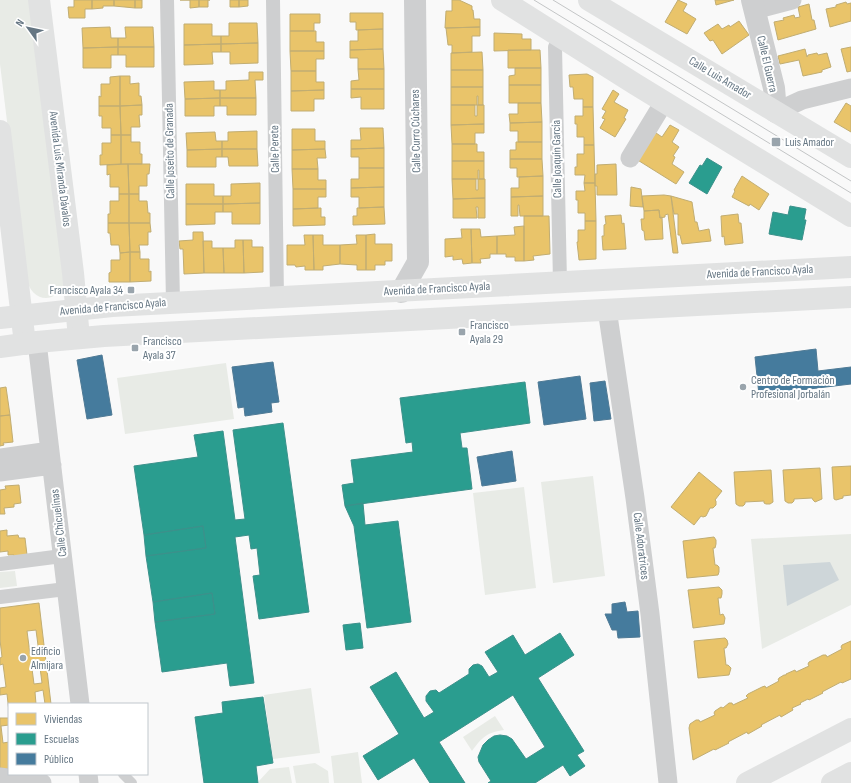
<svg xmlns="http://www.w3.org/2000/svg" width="851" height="783" font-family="'Sofia Sans Condensed',sans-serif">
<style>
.green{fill:#e8ebe6}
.water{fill:#ced6d9}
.homes{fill:#e9c46a;stroke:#c1ad72;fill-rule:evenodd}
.schools{fill:#2a9d8f;stroke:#3c918b}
.public{fill:#457b9d;stroke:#4f7a95}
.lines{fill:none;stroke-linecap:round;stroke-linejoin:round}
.service{stroke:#cecfd0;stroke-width:10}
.pedestrian{stroke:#cecfd0;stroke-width:14}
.minor{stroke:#cecfd0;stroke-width:19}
.tertiary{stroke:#cecfd0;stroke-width:22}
.secondary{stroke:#e1e2e2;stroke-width:22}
.primary{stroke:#e1e2e2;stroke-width:22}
.tram{stroke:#c3c5c6;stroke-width:1}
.poi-dot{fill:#99a4ac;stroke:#fff;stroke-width:1.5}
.labels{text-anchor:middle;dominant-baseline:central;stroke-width:4;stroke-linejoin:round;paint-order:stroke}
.street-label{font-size:12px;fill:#657683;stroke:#fff}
.poi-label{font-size:12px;fill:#657683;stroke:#fff;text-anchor:start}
</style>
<rect width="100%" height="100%" fill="#f9f9f9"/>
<!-- green -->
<path class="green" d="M0 0H32L66 282C55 306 31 302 26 277L0 64Z
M226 363 234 419 125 434 117 378Z
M593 476 605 576 553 583 541 482Z
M524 487 536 588 485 595 473 493Z
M851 534V605L762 649 751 539Z
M15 571 17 586 0 588V572Z
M311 688 320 753 273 759 264 695Z
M495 716 504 730C488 732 482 737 472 751L463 737Z
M358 752 362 783H334L331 756Z
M315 763 328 771 329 783H296L293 766Z
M289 767 292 783H259V781L270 769Z"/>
<!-- water -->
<path class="water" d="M830 562 839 580 787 606 783 565Z"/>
<!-- homes -->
<path class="homes" d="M74 0H92V9H85V18H69L68 7H74Z
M92 0H114V6H103V8L92 9Z
M114 0H135V8L114 6Z
M135 0H142V8H135Z
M180 0H199V7L190 8V0Z
M199 0H210H208V7H199Z
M230 0H239V7H230Z
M239 0H248V6L239 7Z
M452 0H459L472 6V10H473L474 19H480V27L445 28 446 11H452Z
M678 0 687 4 683 11 696 19 687 34 665 22Z
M715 0H734L716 5Z
M846 2 847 4 851 3V21L830 27 826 9 836 7V5Z
M809 4 812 20H814L816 29 778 40 774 22 784 20 783 18 794 15 795 18 800 17 798 7Z
M350 13H383V29L356 30V22H350Z
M290 14H320V23H314V31H290Z
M739 21 749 35 722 54 713 40 710 41 704 33 718 24 722 29 729 25 730 27Z
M229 23H257L258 43 221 44V36H229Z
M184 24H212V36H221V44L184 45Z
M110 27 111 38H118V47L83 48 82 28Z
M125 27H153L154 47H118V38H126Z
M480 27V36H472V52L452 53V45H448L446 28Z
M383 29V49L350 50V41H358V30Z
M290 31H316V42H324V51H290Z
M494 33 522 34V39H531V50L494 51Z
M258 43V63L230 64V52H221V44Z
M221 44V52H212L213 64 184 65V45Z
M118 47V55H111V68H83V48Z
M118 47H154V67H126V55H118Z
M851 47V71L847 72 841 49Z
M383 49 384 69H358V58H350V50Z
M805 49 807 57 808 55 817 53 818 55 827 53 831 67 822 70V72L803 76 799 60 780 64 778 56Z
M508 50H540L541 68H508Z
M290 51H324V59H316V71H291Z
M482 52 483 70H451V53Z
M515 68H541V85H509V76L515 75Z
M358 69H384V89H351V81L359 80Z
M451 70H483V87H451Z
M291 71H316V82H324V90L291 91Z
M249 72H263V80H255L256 98H220V90H226V81L249 80Z
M587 74 593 77V107H583V99H574L573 87H570L569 75Z
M120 76H130V84L139 83V96H141L142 105 120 106Z
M120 76V106H99V96L101 97V84H110V77Z
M214 81V90H220V98L185 99 184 82Z
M509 85H541V103H509Z
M451 87H483V105H478V96H477V105H451Z
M351 89H384V109H361V97L351 98Z
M324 90V99H314V111H291V91Z
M613 90 619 94 614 102 628 110 624 118 626 119 615 137 600 128 605 119 602 118 606 111 602 109Z
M220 98H256V115H227V106H220Z
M220 98V106H214V116H185V99Z
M518 103H541L542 122 510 123 509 114H518Z
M846 103 851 106V132L834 122Z
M142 105V115H139L140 127H131V135H121L120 106Z
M451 105H475V116H477V105H484V124L451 125Z
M99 106H120L121 135H111V128H102V116H99Z
M583 107H593L594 145H584V137H577V124H575V116H583Z
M542 122V142H518V131H510V123Z
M484 124V133H475V144H452L451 125Z
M670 125 679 130 672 142 679 147 673 156 675 157 672 164 684 172 676 184 636 159 653 131 662 137Z
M360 128H383L384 148 351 149V140H361Z
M292 129H315V141H325V149L292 150Z
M257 131V149H222V141H228V132Z
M215 132 216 141H222V149L187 150 186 133Z
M111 135H121V164L100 165V155H102V143H111Z
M121 135H131V142H140V154H142V164H121Z
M516 142H542V159H510V150H516Z
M452 144H477V152H484V161H452Z
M584 145H594L595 183H584L585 175H575V167H577V154H584Z
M384 148V168H359V157H351V149Z
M222 149V157H216V167H187V150Z
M222 149H257L258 166H229L228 157H222Z
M325 149 326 158H317L318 169H292V150Z
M510 159H542L543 176 517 177V168H510Z
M452 161H484V179H479V170H478V179H452Z
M128 164 129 194H119V187H110V174L107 175V165Z
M128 164H150L149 174H147V186H139V194H129Z
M616 164 617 195H597V186H595V174H597V165Z
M359 168H384V187L351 188V179H359Z
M292 169H318V180H326V189H293Z
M543 176V196L511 197V188H519V177Z
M742 176 769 194 759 210 750 204 749 206 732 197 735 191 734 190Z
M452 179H476V190H478V179H485V198L453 199Z
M260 183V203L223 204V196H231V184Z
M584 183H595L596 221H585V213H578V200H576V191H585Z
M186 184H214V196H223V204H186Z
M384 187V207L359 208V197H351V188Z
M631 187 641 189 643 207 630 206Z
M293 189H326V197H318V208L293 209Z
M119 194H129V223H108V214H110V201H119Z
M129 194H139V201H147L148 213H150V223H129Z
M664 195 671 196 678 253H673L668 214 665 215V217L660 218 659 210 644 211 642 196Z
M543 196V216H520L519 205H518V216H511V197Z
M671 196 692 202 695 222H697L699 231 709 229 711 241 682 244 680 235H678V214H674Z
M485 198V218H478V207H476L477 218H453V199Z
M260 203V224H232V212H223V204Z
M186 204H223V212H215V224L186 225Z
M384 207 385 224 353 225V216H357V208Z
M321 208V217H325V225L293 226V209Z
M659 210 660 218 662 217 663 239 645 240 644 231 642 230 641 219H644V211Z
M738 214 739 223H741L743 243 725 245 724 236 722 237 721 216Z
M621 215 622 224 624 223 626 249 603 250 602 236H604V225L606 224 605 216Z
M524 216H549L550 254 533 256 534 260 524 261Z
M585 221H596V259L579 260 577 242H578V230H585Z
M108 223H129L130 252 120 253 119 245H111L110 233H108Z
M129 223H150L151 232H148V245H139L140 252H130Z
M524 226V261H515V257H506V254H497V236L515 235 514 227Z
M461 229H471L472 263 463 264 462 259 453 260V256L445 257V239L462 238Z
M471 229H480L481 237 497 236V254H490V258L480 259 481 263H472Z
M193 232H203L204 273 184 274 183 249H180L179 241 193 240Z
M375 234V244H392V261H385V265H375V270H366V235Z
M304 235H313L314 270H305V266L296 267 295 265H287V245H305Z
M313 235H323V245H340V264L323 266V270H314Z
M356 235H366V270H357V265L340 264V245L357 244Z
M235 240H243L244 273H224L223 248H235Z
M243 240H252V247H263V272L244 273Z
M203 241H212V248H223L224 273H204Z
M130 252V282H109V273L111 272V260H120V253Z
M130 252H140V259H149V272L151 271V281L130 282Z
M6 387 10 415 0 416V388Z
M10 415 13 442 3 443 4 445 0 446V416Z
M851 466V495L843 496V498L836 500 834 499 832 467Z
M820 468 822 499 815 502 813 500 812 498 794 499V501L792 503H788L785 501 783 470Z
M771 470 773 502 770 504H766L764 503V501L745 502V504L743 506H739L736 504 734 472Z
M699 472 722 491 715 500 716 501V505L713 508H710L706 516 703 517 701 516 694 525 671 507Z
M19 485 21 503 14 504V507L4 508 5 514H0V490L6 489 5 486Z
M7 530V536L18 535 19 538H25L27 555 14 557V555H8V551L0 552V531Z
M714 537 716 540V544L715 548H713L715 565H717L719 567V572L718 575 687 578 683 541Z
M719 587 722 590V594L721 598H718L720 615 723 614 725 618 724 624 693 628 688 590Z
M39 603 51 704H45L43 690 35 692 36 704H9V712L7 694 0 695V688L6 687 3 664 0 665V658L2 657 0 640V608ZM36 630 39 653 30 654 27 631ZM39 660 42 683 34 684 31 661Z
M725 638 727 640 728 644 726 648H724L726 665H728L731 668 729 675 698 678 694 641Z
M851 641V679L842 683 841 682 822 692 823 693 809 700 808 699 800 703 801 704 792 708 793 710 781 717 780 715 761 725 762 726 748 734 747 732 728 742 729 743 715 750 714 749 693 760 689 728 690 724 696 720H699L700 722 715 715 714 713 715 711 721 707 723 708 729 703H732L733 705 748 698 746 696 748 694 762 687 765 686 766 688 779 681 778 680 779 678 784 675H786V674L795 670 796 672 809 666 808 664 809 662 823 655H826L827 657 842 649 841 647 842 645Z
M0 718H9V725L1 726 3 743 9 742V769L0 768Z"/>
<!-- schools -->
<path class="schools" d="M707 158 722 167 707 194 689 183 700 165 702 166Z
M790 206 806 209 804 220H806L802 240 769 234 773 212 788 215Z
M525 382 530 423 460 433 462 448H467L472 489 345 506 342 485 354 483 351 460 413 452 412 442 406 443 400 398Z
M283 423 309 612 259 619 253 576 260 575 257 548 251 549 249 535 235 537 254 683 230 686 227 663 162 672 155 622 215 614 212 593 153 602 146 556 206 548 203 526 144 535 134 466 198 457 194 435 223 431 235 520 245 519 233 430Z
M363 503 365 525 398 521 411 622 367 628 354 526 345 506Z
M203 526 206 548 146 556 144 535Z
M212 593 215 614 155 622 153 602Z
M360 623 363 648 346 650 343 625Z
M560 633 574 655 538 678 584 751 577 755 585 766 570 776 563 765 535 783H488L491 781 479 762 478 757 483 745 488 740 494 736 500 735 507 736 512 739 526 759 545 747 513 695 439 742 465 783H430L414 758 378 780 363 756 399 734 370 687 396 672 424 718 434 712 426 701V696L430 691 436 690 439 693 469 674V669L473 665 478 664 482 666 489 677 498 672 485 652 513 635 525 655Z
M263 697 273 763 256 766 258 783H204L195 717 223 713 222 702Z"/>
<!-- public -->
<path class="public" d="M816 349 818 371 851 367V384L759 395 755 357Z
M102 355 112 415 87 419 77 360Z
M273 362 279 402 271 403 272 412 245 416 244 407 238 408 232 367Z
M580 376 586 419 544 425 538 382Z
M605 381 611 419 594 421 590 383Z
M512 451 516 481 482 486 477 457Z
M625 602 627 612 638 611 640 637 618 638 617 630H612L605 614H612V604Z"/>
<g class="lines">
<!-- service -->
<path class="service" d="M123 774 132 783"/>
<!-- pedestrian -->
<path class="pedestrian" d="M167 0 173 302
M273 0 277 298
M560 282 555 47 561 37
M0 564 62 556
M0 597 66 589"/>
<!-- minor -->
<path class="minor" d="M754 10 792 0
M776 112 802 100 851 88
M630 158 664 102
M607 309 635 498 650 614 668 783
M37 342 80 704
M0 458 50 451
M0 472 52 465
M88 774 89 783
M0 777 42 783"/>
<!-- tertiary -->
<path class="tertiary" d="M752 0 774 88 776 112
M401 292 418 262 415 0"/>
<!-- secondary -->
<path class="secondary" d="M39 0 73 273 79 338
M0 131 25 344"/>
<!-- primary -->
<path class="primary" d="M502 0 635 84 851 216
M589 0 851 157
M0 318 112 306 851 267
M0 347 37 342 104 336 851 297
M747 783 851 729
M832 783 851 773"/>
<!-- tram -->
<path class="tram" d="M534 0 851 193
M553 0 851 181"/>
</g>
<!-- markers -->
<g class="poi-dot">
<rect x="771" y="137" width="10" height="10" rx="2"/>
<rect x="127" y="286" width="8" height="8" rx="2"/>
<rect x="458" y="328" width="8" height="8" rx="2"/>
<rect x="131" y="344" width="8" height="8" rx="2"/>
<circle cx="743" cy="387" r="4"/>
<circle cx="23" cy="658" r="4"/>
</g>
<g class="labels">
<!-- street labels -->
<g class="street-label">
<text transform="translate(767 64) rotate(77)">Calle El Guerra</text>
<text transform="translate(720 78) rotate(31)">Calle Luis Amador</text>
<text transform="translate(416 131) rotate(-91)">Calle Curro Cúchares</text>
<text transform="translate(275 149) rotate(-91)">Calle Perete</text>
<text transform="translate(170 151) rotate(-91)">Calle Joseíto de Granada</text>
<text transform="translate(557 159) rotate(-91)">Calle Joaquín García</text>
<text transform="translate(60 169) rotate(83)">Avenida Luis Miranda Dávalos</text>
<text transform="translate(760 272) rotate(-3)">Avenida de Francisco Ayala</text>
<text transform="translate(437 289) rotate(-3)">Avenida de Francisco Ayala</text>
<text transform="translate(113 307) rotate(-5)">Avenida de Francisco Ayala</text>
<text transform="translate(59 523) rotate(-97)">Calle Chicuelinas</text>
<text transform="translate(641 546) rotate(83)">Calle Adoratrices</text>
</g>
<!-- poi labels -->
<g class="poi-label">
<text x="785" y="142">Luis Amador</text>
<text x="123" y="290" text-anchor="end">Francisco Ayala 34</text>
<text x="470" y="325">Francisco<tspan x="470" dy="14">Ayala 29</tspan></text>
<text x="143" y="341">Francisco<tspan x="143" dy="14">Ayala 37</tspan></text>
<text x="751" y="380">Centro de Formación<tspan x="751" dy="14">Profesional Jorbalán</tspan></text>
<text x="31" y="651">Edificio<tspan x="31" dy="14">Almijara</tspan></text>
</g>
</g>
<!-- legend -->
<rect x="8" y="703" width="140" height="72" fill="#ffffff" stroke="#c1c8cd"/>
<rect x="16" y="713" width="20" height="12" fill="#e9c46a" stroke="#c1c8cd"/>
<text x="44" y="723" font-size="12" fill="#657683">Viviendas</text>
<rect x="16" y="733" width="20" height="12" fill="#2a9d8f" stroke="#c1c8cd"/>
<text x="44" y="743" font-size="12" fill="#657683">Escuelas</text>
<rect x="16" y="753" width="20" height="12" fill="#457b9d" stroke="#c1c8cd"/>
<text x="44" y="763" font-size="12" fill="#657683">Público</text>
<!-- north arrow -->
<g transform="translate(28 28) rotate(303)" stroke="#ffffff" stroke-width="3" paint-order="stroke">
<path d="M0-3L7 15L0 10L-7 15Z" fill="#657683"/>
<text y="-6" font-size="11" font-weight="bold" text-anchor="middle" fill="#657683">N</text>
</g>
</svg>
